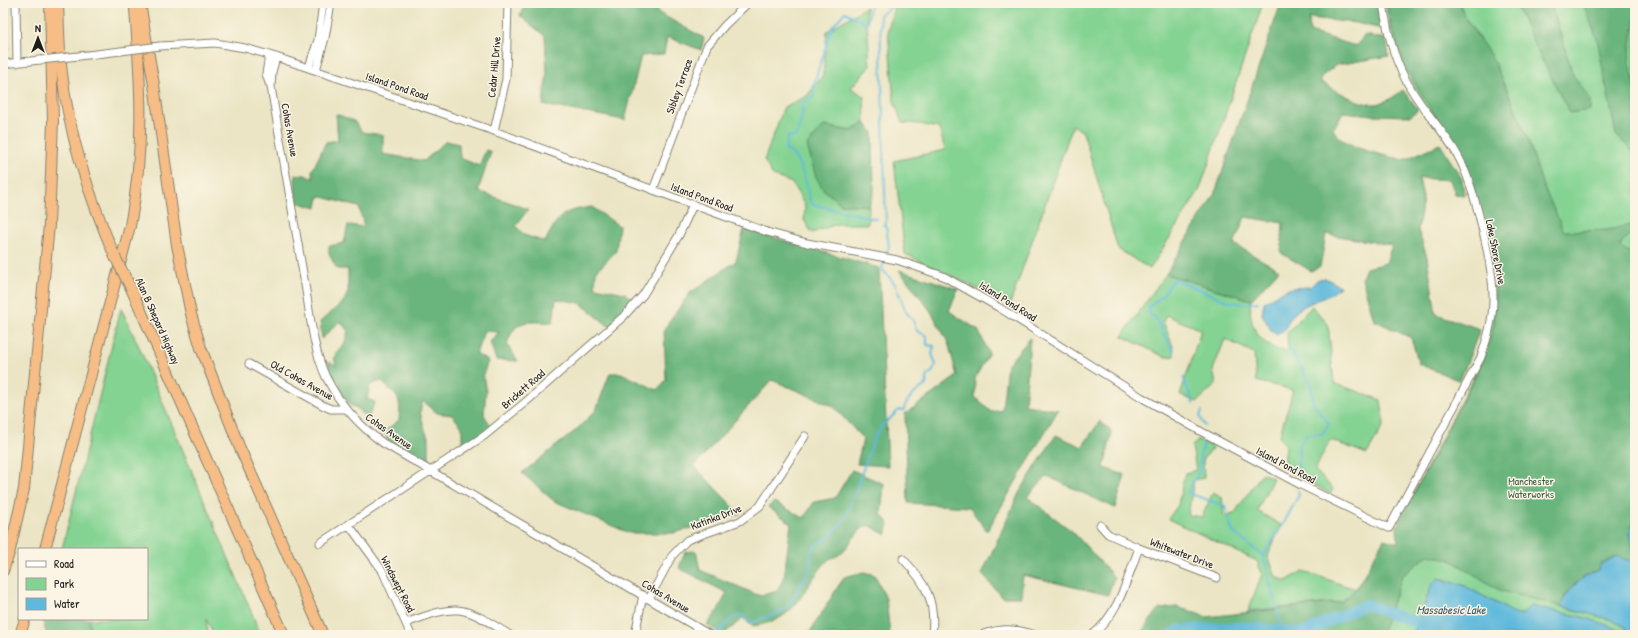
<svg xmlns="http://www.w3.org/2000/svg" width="1638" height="638" font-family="'Patrick Hand',sans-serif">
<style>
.green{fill:#84d393;stroke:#507858}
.forest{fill:#6bb57d;stroke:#44684c}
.water{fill:#5eb9dc;stroke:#3d6a7c}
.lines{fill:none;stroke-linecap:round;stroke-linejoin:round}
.stream{stroke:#5eb9dc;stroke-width:2}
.river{stroke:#5eb9dc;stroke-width:11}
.minor-casing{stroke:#848070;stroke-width:9}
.highway-casing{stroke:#848070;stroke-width:12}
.minor{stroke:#fff;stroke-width:7}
.highway{stroke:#f6be86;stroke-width:10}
.minor-bridge-casing{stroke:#848070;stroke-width:9;stroke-linecap:butt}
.highway-bridge-casing{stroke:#848070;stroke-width:12;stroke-linecap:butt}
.minor-bridge{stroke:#fff;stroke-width:7}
.highway-bridge{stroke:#f6be86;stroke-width:10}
.labels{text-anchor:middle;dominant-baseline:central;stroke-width:3;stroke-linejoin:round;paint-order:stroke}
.street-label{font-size:11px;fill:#1c1c1c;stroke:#fcf5e5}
.park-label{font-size:11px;fill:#405c46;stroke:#fcf5e5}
.water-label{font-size:12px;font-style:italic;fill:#365b69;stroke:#fcf5e5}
</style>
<rect width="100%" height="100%" fill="#fcf5e5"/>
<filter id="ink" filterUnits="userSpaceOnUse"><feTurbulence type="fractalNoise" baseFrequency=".025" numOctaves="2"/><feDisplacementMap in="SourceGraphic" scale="8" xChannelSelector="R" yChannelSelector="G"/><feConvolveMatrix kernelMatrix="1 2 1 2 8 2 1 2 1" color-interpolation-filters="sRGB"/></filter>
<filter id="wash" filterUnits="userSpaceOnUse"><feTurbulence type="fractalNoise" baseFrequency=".012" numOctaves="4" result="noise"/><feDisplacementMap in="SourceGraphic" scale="16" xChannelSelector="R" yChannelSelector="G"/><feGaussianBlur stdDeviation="0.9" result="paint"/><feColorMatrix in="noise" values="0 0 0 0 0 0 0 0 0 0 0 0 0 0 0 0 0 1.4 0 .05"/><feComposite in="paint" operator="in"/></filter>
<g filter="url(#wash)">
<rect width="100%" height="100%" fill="#ebe5c5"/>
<!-- green -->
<path class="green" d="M895 3H1263L1200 189 1150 269 1118 249 1083 132 1073 125 1010 304 905 254 894 161 945 150 939 128 920 124 902 123 894 101 888 31Z
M1385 3H1635V518L1560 606 1616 621 1626 628 1623 633C1608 624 1575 614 1557 612 1542 611 1529 617 1514 613L1465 586 1439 578 1432 584 1413 635H1177L1365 618 1406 532 1400 520 1483 358 1495 283 1464 161 1441 125 1421 101 1407 75 1397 54 1387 16Z
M866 7 870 66 851 88 864 96 865 123 851 131 824 126 841 204 869 206 868 224H837L812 233 804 220 805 206 792 183 773 176 764 160 784 107 807 96 823 75 827 31Z
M1166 274 1251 300C1247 327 1261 348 1288 352L1287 333 1312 306 1328 324 1334 383 1381 400 1384 425 1367 454 1330 440 1315 470 1333 489 1330 494 1284 467 1286 445 1279 438 1293 390 1256 381 1254 353 1225 339 1213 370 1216 384 1197 402 1180 395 1201 330 1166 315 1163 321 1174 349V356L1165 357 1122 336Z
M121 308 140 349 261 635H212L211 628 206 619 208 635H92L89 619H147V549H62Z
M1199 440 1214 447 1203 459 1204 478 1194 480 1188 515 1202 517 1213 492 1222 497 1224 516 1234 514 1262 473 1273 478 1257 511 1281 525 1268 556 1276 577 1286 581 1303 571C1321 576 1337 584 1356 589L1342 602 1248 611 1262 574 1257 561 1168 519 1178 505 1185 473 1196 470 1192 446Z"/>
<!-- forest -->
<path class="forest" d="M3 3H8V49L3 52Z
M529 3H653L659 13 704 38 701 50 667 37 664 54 641 56 625 120 543 105 547 74 545 36 520 16 524 6Z
M1281 3H1378L1382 29 1356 23 1309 18 1310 32 1356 46 1365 35 1386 39 1389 56 1336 65 1321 77V82C1334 89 1359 105 1373 104 1384 104 1395 96 1403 90L1418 109 1411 116 1372 115 1343 112 1333 129C1346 150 1381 154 1404 160L1440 144 1462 179 1464 195 1455 194 1450 180 1419 178 1423 199 1418 230 1427 257 1436 314 1480 329 1460 381 1419 364 1411 338 1374 320 1362 278 1366 268 1386 263 1392 245 1326 234 1320 267 1311 271 1281 253 1283 223 1245 217 1234 244 1279 270 1251 300 1166 274 1215 193Z
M1387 3H1460L1464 16 1491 56 1512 101 1528 139 1543 186 1564 231 1607 230 1635 224V233L1631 234 1619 246 1635 256V518L1629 535 1632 543 1633 557 1629 561C1615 558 1578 578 1569 590 1565 595 1563 601 1560 606L1501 591 1449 559 1428 555 1402 576 1381 635H1139L1159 609 1177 607 1207 617 1341 602 1356 589 1384 539 1398 543 1397 526 1484 359 1494 324 1496 282 1490 252 1466 160 1434 114 1406 68 1391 25Z
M1515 3H1551L1573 75 1590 99V110L1570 113 1543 62Z
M1583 3H1635V29L1633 28 1629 62 1635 86V154L1616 135 1597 39Z
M336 114 354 121 362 132 383 135V154L424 161 446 141 459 144 460 158 479 166 486 150 491 152 478 191 528 209 516 226 524 235 545 242C559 214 562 211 592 207L619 226 616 251 596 272 595 287 625 293 636 303 610 327 580 303 556 299 553 322C528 323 516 316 507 344L518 361 496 360 490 342 499 332 484 331 476 354 488 361 483 375 486 391 484 415 493 429 464 450 462 446V427L452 415 437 413 423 401 420 412 425 430 429 439V460L425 463 387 440 385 431 399 420C401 395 398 398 381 381L370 385 367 399 375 402 367 420 359 409 350 405 338 388 340 383 329 372V362L336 365 334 357 345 342 348 331 340 321 322 339 320 322 344 301 348 292V269H337L329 254V246L344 243 348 225 364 227 359 207 319 196 317 208 296 202 295 175H305L313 179 312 171 326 142 338 140Z
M865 123 873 132 874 193 869 206 841 204 823 189 816 177 807 145 824 126 851 131Z
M744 229 879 268 888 466 857 464 863 439 833 406 772 380 694 466 740 514 674 533H629L554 501 522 473 575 431 596 410 610 373H621L657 390 666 380 664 329 690 293 736 261Z
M899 270 958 289 949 311 978 330 989 353 975 378V397L991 412 1002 410 1007 365 1030 338 1025 405 1058 410 987 531 969 507 908 503 905 414 957 376 948 342 930 310Z
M1100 421 1112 432 1104 468 1125 475 1115 508 1047 476 1027 497 1073 532 1114 577 1108 595 1023 575 1021 597H1002L982 574 1019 493 1056 435 1082 447Z
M852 470 884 484 881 514 889 524 886 535 869 525C855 530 852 544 841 553 838 557 831 557 828 560 800 589 800 621 752 626L743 618 723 635 707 625 717 612 727 593 679 568 685 552 696 551 700 570 760 596 777 591 784 577 791 523 768 507 774 502 804 518 814 502 835 498Z
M864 572 875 575 886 599 890 635H808L844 577Z
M42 619H89L92 635H47Z"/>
<!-- water -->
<path class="water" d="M1325 278 1340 286 1339 288C1320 305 1294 300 1285 330L1276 334 1272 332 1262 314 1264 302 1283 291 1292 288 1310 287 1317 280Z
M1635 518V635H1413L1432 584 1438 578 1465 586 1514 613 1522 615 1530 606C1561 613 1596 617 1623 633L1626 628 1616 621 1560 606C1571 587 1578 579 1598 570L1601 564 1617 556 1629 561 1633 557 1632 543 1629 535Z"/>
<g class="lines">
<!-- stream -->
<path class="stream" d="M871 3 867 24 845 12 832 27 813 87 814 97 802 102V110L804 111C800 119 800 128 796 136L788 137 785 149C803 157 806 187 811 204L876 219
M883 225 886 226 889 247 886 254
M886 226 880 15 897 3
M1288 347 1311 384 1313 403 1329 424 1322 434H1307L1299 446 1298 470
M1173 351 1155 317 1150 315 1149 307 1163 295 1174 279 1230 302 1245 304 1258 302
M1183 377 1193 403
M1202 411 1200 417 1205 426
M1205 441 1200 455V471L1193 481 1188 493 1225 506 1232 531 1263 556 1283 631
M1263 556 1285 521 1299 495 1298 491
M717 634 729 621 737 616 743 615 747 621 755 622 760 619 777 614 787 608 810 569 811 552 818 543 827 539 845 519 875 437 882 426 899 410H904C905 400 918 390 926 385L927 375 932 372 936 365 932 354 934 346 927 345V336L917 331 913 320 906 312 895 284 882 269 884 262"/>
<!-- river -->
<path class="river" d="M1171 635 1179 630 1244 627 1303 633 1367 604 1393 615 1458 635"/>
</g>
</g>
<g filter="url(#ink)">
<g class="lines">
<defs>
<path id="minor" d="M16 3 17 63
M160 46 215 43 245 48 276 57 494 131 767 232 807 243 897 260 943 276 998 307 1141 397 1202 432 1301 485 1389 528 1481 357C1487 339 1493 320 1493 300 1494 267 1474 185 1458 156 1445 132 1425 113 1411 89 1395 64 1387 32 1383 3
M269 55 266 74 269 83
M79 56 121 51
M276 57 272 72 271 87C282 151 293 215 304 279 310 311 312 347 326 377 340 405 358 425 383 443L710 635
M3 64 40 60
M309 67 318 40 323 3
M316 70 325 38 331 3
M494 131 506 79 508 3
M653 190 707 46 725 25 748 3
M249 364 324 406 331 409H346
M349 525 382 570 411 635
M1100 525 1108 534 1139 548 1217 578
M320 543 484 436 528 400 624 316 643 295 654 277 679 235 693 205
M903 559C926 583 936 601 932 635
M649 599 672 556 687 540 740 521 760 506 805 436
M406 623C460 603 461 605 510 635
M635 635 643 595
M981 635C1000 628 1015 628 1035 635
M1092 635C1119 614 1127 579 1139 548"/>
<path id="highway" d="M58 3C59 26 59 50 62 73 69 137 90 198 115 257
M140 3 154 85 177 245 191 314 201 348 239 446 323 635
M130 286 284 635
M45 549 130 226C145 150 141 85 135 9
M3 571 10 550 24 489 49 225 53 121 50 3
M20 635 25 619"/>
</defs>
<!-- minor casing -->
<use href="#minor" class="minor-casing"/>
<!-- highway casing -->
<use href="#highway" class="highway-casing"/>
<!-- minor -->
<use href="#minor" class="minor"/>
<!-- highway -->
<use href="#highway" class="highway"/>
<defs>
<path id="minor-bridge" d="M121 51 160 46
M40 60 79 56"/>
<path id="highway-bridge" d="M115 257 130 286"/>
</defs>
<!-- minor-bridge casing -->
<use href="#minor-bridge" class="minor-bridge-casing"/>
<!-- highway-bridge casing -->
<use href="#highway-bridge" class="highway-bridge-casing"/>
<!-- minor-bridge -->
<use href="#minor-bridge" class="minor-bridge"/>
<!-- highway-bridge -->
<use href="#highway-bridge" class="highway-bridge"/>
</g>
</g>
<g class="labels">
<!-- street labels -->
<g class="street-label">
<text transform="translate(494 67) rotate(-85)">Cedar Hill Drive</text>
<text transform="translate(397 86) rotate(19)">Island Pond Road</text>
<text transform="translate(679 86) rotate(-70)">Sibley Terrace</text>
<text transform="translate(290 130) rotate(80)">Cohas Avenue</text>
<text transform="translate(702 197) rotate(20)">Island Pond Road</text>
<text transform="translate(1496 252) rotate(79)">Lake Shore Drive</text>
<text transform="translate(1008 301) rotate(32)">Island Pond Road</text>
<text transform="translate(158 321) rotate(66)">Alan B Shepard Highway</text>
<text transform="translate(302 380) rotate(29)">Old Cohas Avenue</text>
<text transform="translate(523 389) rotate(-41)">Brickett Road</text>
<text transform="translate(389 431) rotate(35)">Cohas Avenue</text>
<text transform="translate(1286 465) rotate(28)">Island Pond Road</text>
<text transform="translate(716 517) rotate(-21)">Katinka Drive</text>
<text transform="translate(1182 553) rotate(21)">Whitewater Drive</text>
<text transform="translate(398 584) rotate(63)">Windswept Road</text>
<text transform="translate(666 596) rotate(31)">Cohas Avenue</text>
</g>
<!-- park labels -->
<g class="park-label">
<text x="1531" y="481">Manchester<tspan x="1531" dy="13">Waterworks</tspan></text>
</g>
<!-- water labels -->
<g class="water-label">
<text x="1451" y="609">Massabesic Lake</text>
</g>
</g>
<!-- margin -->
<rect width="1638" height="638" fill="none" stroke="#fcf5e5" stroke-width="16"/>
<!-- legend -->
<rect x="18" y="548" width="130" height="72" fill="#fcf5e5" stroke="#a29e95"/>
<rect x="26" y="561" width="20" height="6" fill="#ffffff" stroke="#a29e95"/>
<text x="54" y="568" font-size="12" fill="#1c1c1c">Road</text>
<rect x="26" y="578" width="20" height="12" fill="#84d393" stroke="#a29e95"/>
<text x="54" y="588" font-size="12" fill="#1c1c1c">Park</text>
<rect x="26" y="598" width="20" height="12" fill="#5eb9dc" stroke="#a29e95"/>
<text x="54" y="608" font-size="12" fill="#1c1c1c">Water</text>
<!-- north arrow -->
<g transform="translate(38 38)" stroke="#fcf5e5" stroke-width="3" paint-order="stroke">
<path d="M0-3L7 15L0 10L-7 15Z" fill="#1c1c1c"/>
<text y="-6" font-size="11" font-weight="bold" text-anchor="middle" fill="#1c1c1c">N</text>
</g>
</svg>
